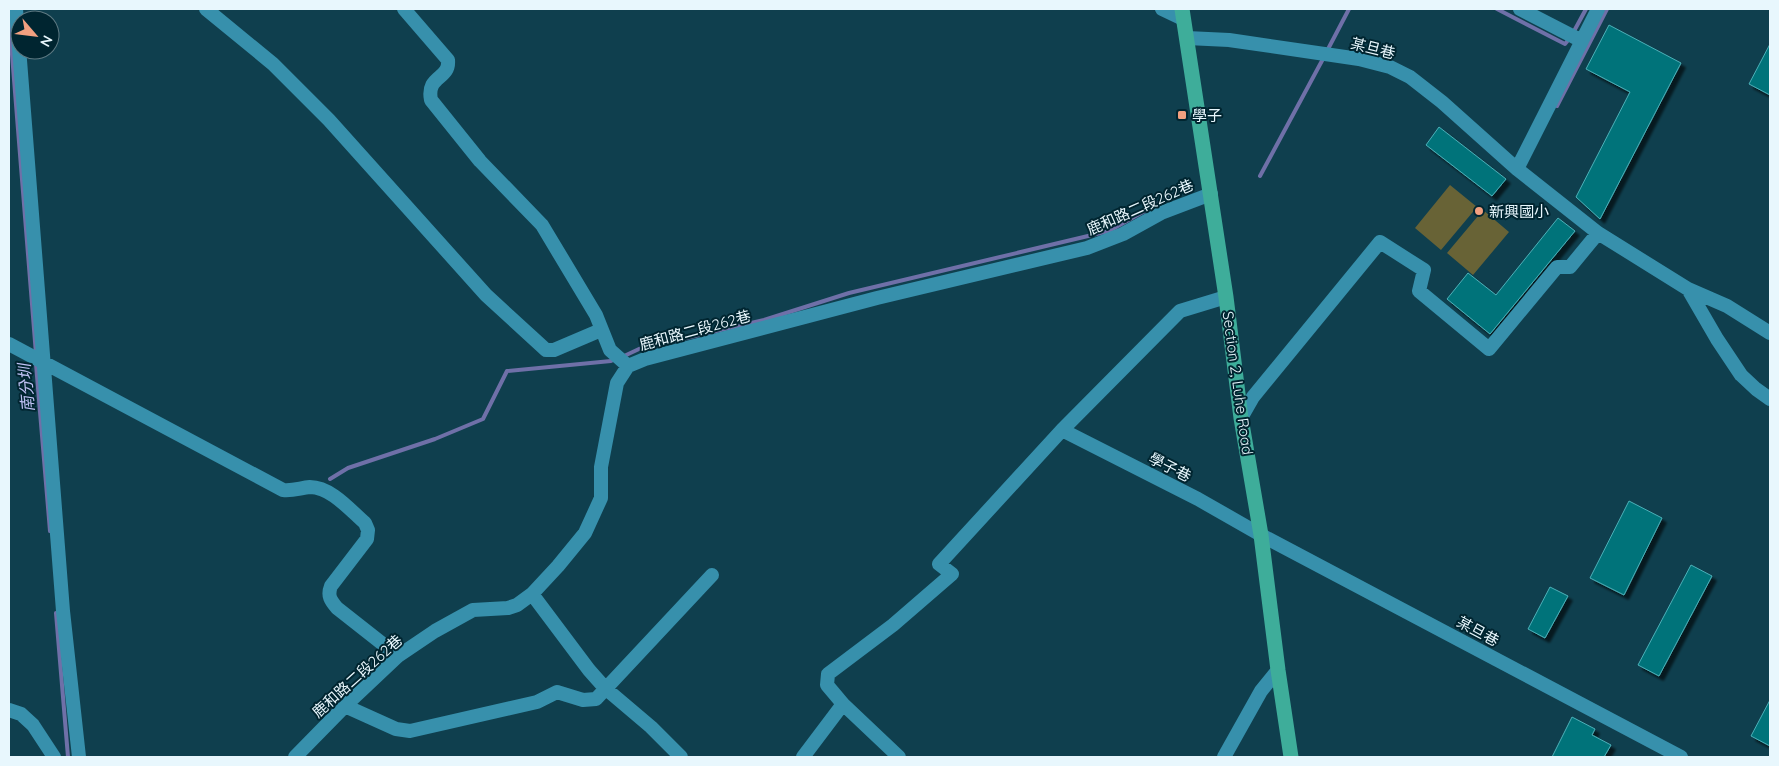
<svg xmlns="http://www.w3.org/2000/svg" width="1779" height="766" font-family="Quicksand,'Noto Sans TC',sans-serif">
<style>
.green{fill:#686336}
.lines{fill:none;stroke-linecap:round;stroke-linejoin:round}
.stream{stroke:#6f70a8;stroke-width:4}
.building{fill:#00737a;stroke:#4cb0b8;filter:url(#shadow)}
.minor{stroke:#3790ac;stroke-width:14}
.major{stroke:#3ead9a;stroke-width:15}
.poi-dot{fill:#f2a080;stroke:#002530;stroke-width:2}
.labels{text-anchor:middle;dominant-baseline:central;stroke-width:4;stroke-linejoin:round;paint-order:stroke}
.street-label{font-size:15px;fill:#e8f7fd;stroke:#002530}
.poi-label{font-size:15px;fill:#e8f7fd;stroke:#002530;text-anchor:start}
.water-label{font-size:16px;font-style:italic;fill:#bfc2f4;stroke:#002530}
</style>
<defs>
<filter id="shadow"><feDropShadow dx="4.5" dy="4.5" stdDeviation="1" flood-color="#0009"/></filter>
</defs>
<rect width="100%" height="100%" fill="#0f3f4e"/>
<!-- green -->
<path class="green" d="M1450 185 1477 207 1441 250 1415 228Z
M1483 210 1509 232 1473 275 1447 253Z"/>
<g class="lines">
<!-- stream -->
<path class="stream" d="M1497 9 1565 44 1569 39
M9 17 36 354
M1573 33 1586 9
M1327 51 1349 9
M1557 106 1607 9
M1260 176 1324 57
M622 357 639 349 764 320 849 293 1109 231 1188 187
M36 364 50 531
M330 479 348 468 435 439 483 419 507 371 611 361 616 359
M56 613 68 757"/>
</g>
<!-- building -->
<path class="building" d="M1609 25 1681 63 1600 219 1576 197 1630 92 1586 69Z
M1770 44V95L1749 84Z
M1439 127 1506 179 1492 196 1426 145Z
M1558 218 1575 231 1490 334 1447 299 1468 273 1496 295Z
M1629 501 1662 518 1624 595 1590 578Z
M1691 565 1712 576 1659 676 1638 665Z
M1550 587 1568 596 1545 638 1528 629Z
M1770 700V746L1751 736Z
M1572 717 1595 729 1592 735 1611 745 1604 757H1552Z"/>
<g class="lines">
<!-- minor -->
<path class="minor" d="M16 9 63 611 79 757
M206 9 273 64 329 120 486 295 546 350H554L601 330
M404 9 448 60C450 80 426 75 431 100L480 161 542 225 596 315 610 350 628 366
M1162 9 1183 19
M1520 9 1582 41
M1187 38 1229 40 1359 59 1390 67 1410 77 1442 102 1517 169 1598 233 1688 289 1717 339 1741 375 1756 389 1770 399
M1517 169 1598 9
M1688 289 1727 306 1770 333
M9 344 283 490C293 491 300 488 310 487 331 487 350 510 365 523L368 530 367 539 331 586C327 596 331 601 337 608L398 656
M1241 418 1253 397 1380 242 1424 270 1419 291 1489 349 1557 267H1570L1598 233
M1062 430 1198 499 1261 535 1681 757
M532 594 589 670 605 688 651 727 681 757
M843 704 899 757
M345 706 396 729 410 731 537 702 557 692 583 700 596 699 712 575
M9 710 21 714 33 725 54 757
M295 757 345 706 398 656 435 631 473 610 508 608 517 605 532 594 558 566 585 533 601 498V467L617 383 628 366 645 359 877 298 1087 248 1123 234 1161 213 1211 194
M803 757 843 704 827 685 828 674 893 625 952 574 939 564 1062 430 1180 311 1226 297
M1224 757 1261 691 1278 670"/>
<!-- major -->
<path class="major" d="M1182 9 1226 297 1241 418 1261 535 1278 670 1291 757"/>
</g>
<!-- markers -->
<g class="poi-dot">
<rect x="1177" y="110" width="10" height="10" rx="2.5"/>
<circle cx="1479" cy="211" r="5"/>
</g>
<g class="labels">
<!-- street labels -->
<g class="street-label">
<text transform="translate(1373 48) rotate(14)">某旦巷</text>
<text transform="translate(1140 207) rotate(-24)">鹿和路二段262巷</text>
<text transform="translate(695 330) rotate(-15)">鹿和路二段262巷</text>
<text transform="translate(1238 383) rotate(82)">Section 2, Luhe Road</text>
<text transform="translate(1170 467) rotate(27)">學子巷</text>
<text transform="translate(1478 631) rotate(28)">某旦巷</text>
<text transform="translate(357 676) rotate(-42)">鹿和路二段262巷</text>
</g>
<!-- poi labels -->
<g class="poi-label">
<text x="1192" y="115">學子</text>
<text x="1489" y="211">新興國小</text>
</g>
<!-- water labels -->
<g class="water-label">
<text transform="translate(26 388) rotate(-95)">南分圳</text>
</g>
</g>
<!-- border -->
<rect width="1779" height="766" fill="none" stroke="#e8f7fd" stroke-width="20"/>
<!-- north arrow -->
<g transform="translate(35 35) rotate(118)"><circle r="24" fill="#002530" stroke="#5d7982"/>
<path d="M0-4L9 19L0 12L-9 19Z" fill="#f2a080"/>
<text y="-8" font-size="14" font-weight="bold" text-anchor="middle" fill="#e8f7fd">N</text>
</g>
</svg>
